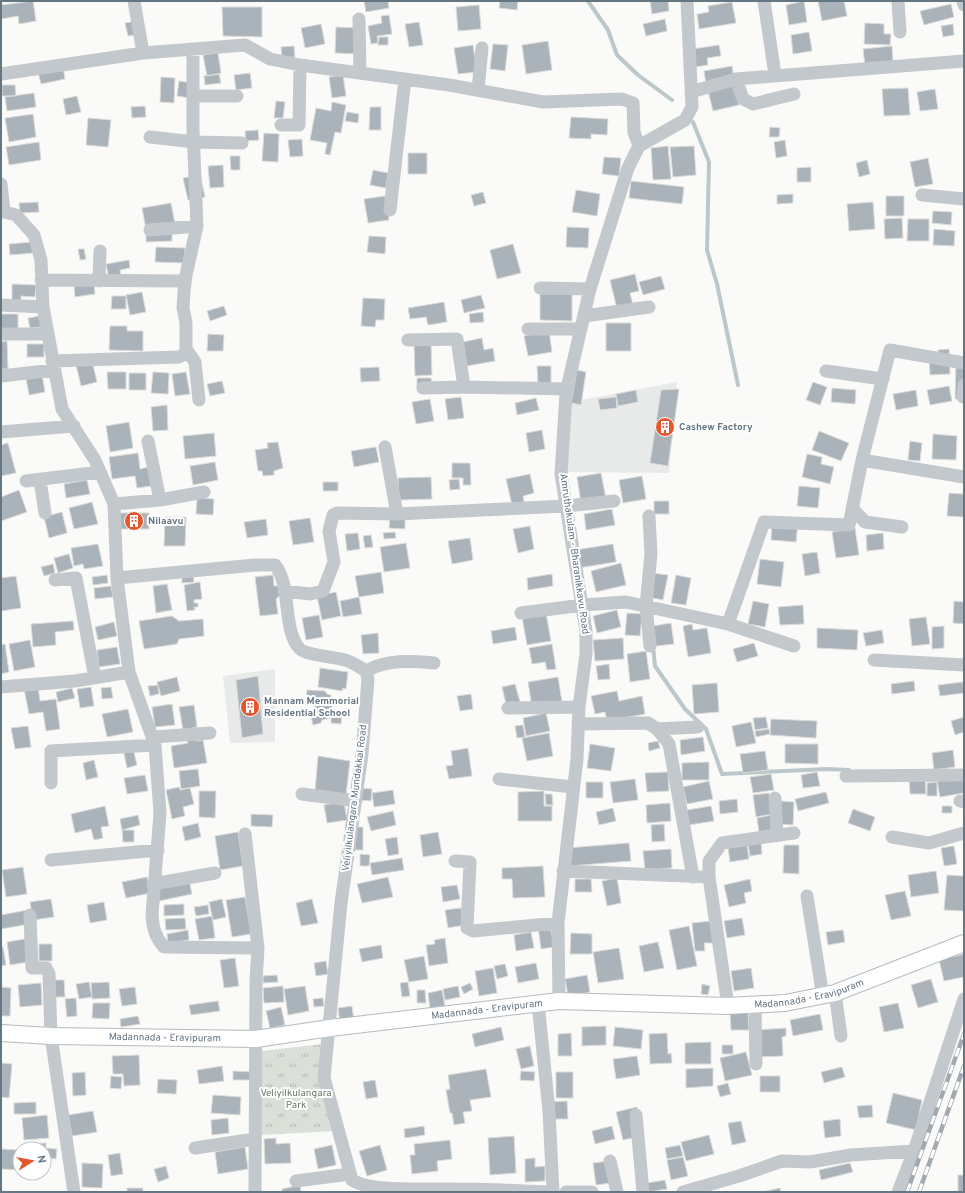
<svg xmlns="http://www.w3.org/2000/svg" width="965" height="1193" font-family="Overpass,sans-serif">
<style>
.built{fill:#e8e9e9}
.park{fill:url(#park-tufts)}
.lines{fill:none;stroke-linecap:round;stroke-linejoin:round}
.stream{stroke:#bbc7cb;stroke-width:4}
.building{fill:#aab3b9;stroke:#dcdcda}
.major-casing{stroke:#b5babe;stroke-width:18}
.minor{stroke:#c3c8cc;stroke-width:13}
.major{stroke:#fff;stroke-width:16}
.rail-casing{stroke:#a2aab0;stroke-width:4.5}
.rail{stroke:#fff;stroke-width:3;stroke-dasharray:9;stroke-linecap:butt}
.labels{text-anchor:middle;dominant-baseline:central;stroke-width:4;stroke-linejoin:round;paint-order:stroke}
.poi-label{font-size:10px;font-weight:bold;fill:#657683;stroke:#fff;text-anchor:start}
.street-label{font-size:10px;fill:#657683;stroke:#fff}
.park-label{font-size:10px;fill:#687a64;stroke:#fff}
</style>
<defs>
<pattern id="park-tufts" width="24" height="20" patternUnits="userSpaceOnUse"><rect width="24" height="20" fill="#dadfd7"/><path d="M3 7l-1-3M5 7V3M7 7l1-3M15 17l-1-3M17 17v-4M19 17l1-3" fill="none" stroke="#b4b9b4"/></pattern>
</defs>
<rect width="100%" height="100%" fill="#fafaf8"/>
<!-- built -->
<path class="built" d="M677 382 669 473 567 472 570 402Z
M275 669V742L230 743 223 676Z"/>
<!-- park -->
<path class="park" d="M323 1044 334 1131 261 1135 262 1051Z"/>
<g class="lines">
<!-- stream -->
<path class="stream" d="M588 1 608 30 617 55 638 75 672 100
M693 122 709 162 707 250 717 284 738 385
M653 646 655 666 685 709 706 729 722 774 827 769 849 770"/>
</g>
<!-- building -->
<path class="building" d="M33 1 36 21 19 24 18 16 1 19V5Z
M364 1H388L389 8 366 12Z
M500 1H518L517 10 499 8Z
M650 1H668L669 11 652 14Z
M804 1 807 22 789 25 786 5Z
M818 1H844L847 16 822 21Z
M732 2 736 23 699 29 697 14 709 12 708 6Z
M951 4 954 17 924 25 920 11Z
M479 5 481 29 458 31 456 7Z
M222 7H262V37L223 36Z
M389 15 392 34 377 36 378 43 371 44 368 26 382 23 381 16Z
M665 19 667 31 646 36 643 24Z
M136 21 139 34 128 36 125 23Z
M419 22 423 45 409 47 405 24Z
M865 23 884 24V34H891L890 45 864 44Z
M321 24 325 44 305 48 301 28Z
M953 24 954 35 943 37 941 26Z
M336 27 359 28 358 54 335 53Z
M809 32 812 51 793 54 791 35Z
M379 37H388V45H378Z
M548 41 552 70 526 74 522 45Z
M493 44 508 45 505 71 490 69Z
M473 45 477 72 458 74 454 48Z
M719 45 721 56 707 58 708 65 695 67 692 49Z
M294 46 295 57 282 58 281 47Z
M892 46 893 63 865 65 863 49Z
M218 53 221 73 207 76 203 55Z
M732 66 734 79 706 84 704 71Z
M63 67 65 79 41 84 38 72Z
M250 73 252 88 236 90 234 75Z
M219 74 221 83 205 85 204 76Z
M343 75 346 96 332 98 329 77Z
M161 77 175 78 174 103 160 102Z
M179 81 198 84 196 99 177 96Z
M2 85H15L16 96H2Z
M735 85 739 105 713 111 708 91Z
M908 88 910 115 884 116 882 89Z
M935 89 938 109 920 111 917 92Z
M34 93 36 107 7 111 5 97Z
M77 96 81 112 66 115 63 99Z
M276 101 285 102 283 118H274Z
M332 102 346 105 341 133 335 132 330 155 325 154 327 143 310 140 316 108 331 111Z
M145 106 146 117 132 118 131 107Z
M370 107H381V130H369Z
M347 112 359 114 358 123 345 121Z
M33 114 36 137 9 142 5 118Z
M571 117 608 119 607 135 591 134V139L569 138Z
M88 118 111 120 108 147 86 145Z
M770 127 780 128 779 137H769Z
M258 130 259 140 246 141 245 131Z
M264 133 279 134 278 162 262 161Z
M302 139 303 156 290 157 288 140Z
M785 140 787 156 776 158 774 142Z
M39 142 41 160 9 165 6 147Z
M668 146 671 179 653 180 651 148Z
M694 146 696 175 673 177 670 147Z
M408 153H427V174H408Z
M230 156H240V170H231Z
M604 157 621 158 619 176 602 174Z
M928 158 933 184 915 187 910 162Z
M867 160 870 174 859 177 856 163Z
M223 165 224 187 210 188 208 166Z
M811 167V182H797V168Z
M373 170 388 173 386 188 370 185Z
M200 175 205 197 188 200 183 178Z
M631 181 684 187 682 204 629 198Z
M576 190 600 194 597 216 572 212Z
M483 192 486 203 474 206 471 195Z
M793 194V203L777 204V195Z
M385 196 389 220 368 223 364 199Z
M886 196H904V216H886Z
M38 202 39 212 20 213 19 203Z
M873 202 875 229 849 231 847 204Z
M171 203 175 224 146 229 142 208Z
M933 211 952 212 951 225 932 223Z
M902 218 903 238 885 239 884 219Z
M908 219H929V241H907Z
M567 227 589 228 588 248 566 247Z
M934 229 955 231 954 246 933 245Z
M146 233H172V241L146 242Z
M369 236 386 237 385 254 367 252Z
M32 242 33 253 10 255 9 244Z
M513 244 521 273 497 279 490 250Z
M156 247 185 248 184 263 155 262Z
M78 249H84L86 259 80 260Z
M129 260 130 268 120 270 121 277 109 279 106 264Z
M635 274 639 291 630 293 633 305 617 309 610 280Z
M661 276 665 289 643 295 639 282Z
M94 283 95 294 75 297 74 286Z
M12 284 36 285 35 297 21 296V303L12 302Z
M142 292 146 312 130 315 126 295Z
M540 294H572V321L540 320Z
M481 295 485 308 464 313 461 300Z
M112 296H126V309H111Z
M363 298 385 299 384 320H376L375 327 361 326Z
M444 302 447 322 428 325 426 317 410 319 408 308Z
M224 306 227 315 210 321 207 311Z
M483 312 484 322 470 323 469 314Z
M1 314H18V331H1Z
M40 316 42 327 30 328 28 318Z
M606 323H631V351H606Z
M110 326H127V331H143V351L109 350Z
M549 331 552 352 528 356 524 336Z
M208 334 224 335 223 351H207Z
M482 338 484 350 493 348 495 361 467 366 463 342Z
M7 341 8 369H1V342Z
M27 344H44V357H27Z
M414 345H431L432 375 415 376Z
M949 349 950 374 930 375 929 356 938 355V350Z
M92 361 97 382 81 386 76 365Z
M956 363 964 364V399H955Z
M537 366H551V384L538 385Z
M379 367 380 381 361 382 360 368Z
M577 370 586 372 581 405 571 403Z
M107 372H126V389H108Z
M153 372 169 373 168 394 151 393Z
M186 372 190 394 175 396 172 374Z
M129 373H146V390H129Z
M42 375 45 392 29 395 26 378Z
M417 378H431L432 386 417 387Z
M222 381 225 393 210 396 207 384Z
M813 382 827 387 820 405 806 400Z
M949 386 952 401 930 405 927 390Z
M832 388 856 390 855 404 831 402Z
M679 389 668 466 650 463 661 390Z
M636 390 638 402 618 406 616 394Z
M916 390 918 406 896 410 893 394Z
M461 397 464 418 448 420 445 399Z
M616 397 617 408 600 410 598 399Z
M536 398 539 410 517 415 515 403Z
M430 399 434 421 416 424 412 402Z
M167 405 168 430 153 431 151 407Z
M129 422 133 448 110 452 106 426Z
M542 430 545 449 529 452 526 433Z
M819 431 849 443 841 461 812 450Z
M214 433 216 456 185 459 183 436Z
M933 434 957 436 956 460 932 459Z
M910 441 922 443 920 461 908 460Z
M278 442 283 468 274 471V475L263 476 262 471H258L255 450 268 448 267 443Z
M8 443 16 473 1 476V445Z
M376 447 379 462 354 467 351 451Z
M138 453 140 469 148 467 151 486 137 488 135 476 112 479 109 457Z
M807 454 822 457 821 464 834 467 830 484 802 477Z
M215 462 218 480 193 485 190 466Z
M452 463H470L471 485H463V478H452Z
M601 473 606 499 581 503 577 477Z
M530 474 534 493 523 496 524 502 512 505 506 479Z
M642 476 646 499 623 503 619 480Z
M431 477 432 499 399 500 398 478Z
M459 479 460 489 450 490 449 480Z
M87 480 90 494 66 498 64 484Z
M323 482H338V491H323Z
M799 486 820 488 818 508 797 506Z
M19 490 27 512 1 521V497Z
M949 493 964 494V517L947 516Z
M197 498 214 499 213 515 196 514Z
M654 501H669V514H654Z
M92 502 98 524 74 529 69 508Z
M612 509 615 525 586 530 584 514Z
M62 512 67 533 49 538 44 517Z
M119 513H149V529H119Z
M165 517H186L185 546H164Z
M390 517 405 518V529L389 528Z
M310 518 314 542 293 545 289 521Z
M266 519 268 535 247 538 244 522Z
M772 521 798 522 796 542 771 540Z
M530 526 534 549 518 553 513 529Z
M855 528 859 555 836 558 832 532Z
M395 532 396 538 384 539 383 533Z
M358 533 360 549 347 551 345 534Z
M883 533 884 549 867 551 866 535Z
M371 535 373 547 365 548 363 536Z
M470 538 473 560 452 564 448 541Z
M406 543 410 568 384 572 380 547Z
M98 544 103 566 84 569 83 564 74 566 71 548Z
M613 544 616 562 578 568 575 550Z
M817 552 820 573 805 576 802 554Z
M69 554 73 568 58 573 54 558Z
M760 559 784 562 781 587 757 584Z
M621 563 626 585 596 592 591 571Z
M53 564 55 573 44 576 41 567Z
M381 572 384 593 359 597 355 576Z
M652 573 668 575 663 600 648 597Z
M552 574 553 586 528 590 527 578Z
M107 575 108 583 93 585 92 577Z
M273 575 274 586H279L280 595 276 599 278 614 260 616 255 577Z
M676 575 691 578 686 605 671 603Z
M16 576 21 608 1 611V578Z
M193 576 194 582 182 583V578Z
M200 582 202 599 194 600V603H198V607H194L195 610 187 611 184 585Z
M167 584 172 610 156 613 153 586Z
M111 586 113 597 95 599 94 588Z
M336 592 341 616 322 620 317 596Z
M359 597 362 614 343 617 340 601Z
M753 601 769 604 765 627 748 624Z
M954 601 964 602V624L953 623Z
M803 605 804 624 780 625 778 607Z
M617 610 621 627 597 633 593 616Z
M546 613 551 641 527 645 522 617Z
M627 613 642 614 640 636 625 635Z
M319 615 323 637 306 640 302 618Z
M172 616 179 621 203 619 204 636 179 639 177 644 144 649 139 621Z
M926 617 930 644 912 646 909 619Z
M73 621 74 630 55 632 56 645 33 647 31 624Z
M114 622 117 636 98 640 95 627Z
M671 623 674 644 656 646 653 626Z
M692 624 693 630 707 628 711 653 688 657 683 626Z
M944 626V648L932 649V627Z
M515 627 517 640 493 644 491 631Z
M817 628 858 630 857 650 817 648Z
M882 630 884 643 866 646 863 633Z
M378 633 379 653 363 654 361 635Z
M623 638 624 659 595 661 593 640Z
M30 640 35 667 14 671 9 644Z
M754 643 758 656 737 662 733 649Z
M5 644 9 672 1 674V645Z
M552 644 556 669 547 670 545 662 532 664 529 648Z
M117 647 120 664 99 667 97 650Z
M646 651 650 679 630 682 627 654Z
M609 664 610 679 598 680 596 666Z
M320 668 348 672 346 689 343 688 342 691 318 687Z
M258 676 263 734 242 738 236 680Z
M177 677 180 691 161 696 157 682Z
M558 677 562 702 532 707 528 682Z
M914 681 915 691 892 694 891 684Z
M963 682 964 693 940 696 938 685Z
M717 683 719 712 694 714 692 685Z
M515 684 521 705 507 708 502 687Z
M158 685 159 694 150 696 148 686Z
M38 686 40 701 56 699 60 729 46 731 43 712 29 714 24 689Z
M91 687 94 706 80 708 77 689Z
M111 687 113 698 102 699 101 688Z
M72 688 75 698 58 702 56 692Z
M307 690 325 691 327 694 331 695 330 702H333L331 714 342 715 341 724 331 723V718L322 720 321 723 313 725 310 712 315 713V702H306Z
M617 691 619 701 642 696 645 714 607 721 605 712 595 714 591 696Z
M471 694 473 709 460 711 457 696Z
M172 704 175 725 155 727 152 707Z
M194 705 197 727 183 730 179 707Z
M128 709 133 732 107 737 102 714Z
M546 713 550 731 526 736 523 718Z
M766 717 768 728 755 730 753 718Z
M964 717V732L955 735 951 721Z
M771 719 817 721 816 738 770 735Z
M751 722 756 743 736 747 732 726Z
M523 725 525 737 517 738 515 726Z
M28 726 31 747 15 749 11 728Z
M769 729 770 734 756 737 755 731Z
M549 733 553 756 527 761 522 738Z
M197 737V741L203 740 207 763 174 768 171 746 188 743 187 738Z
M703 737 705 751 681 755 680 740Z
M658 741 660 748 649 751 648 743Z
M590 744 615 748 611 771 587 768Z
M785 744H818V764L785 763Z
M133 748 137 765 127 768 123 749Z
M468 748 472 776 449 779 446 766 453 765 451 751Z
M953 750 955 767 934 770 932 753Z
M765 751 768 770 743 773 740 754Z
M318 756 350 761 346 795 315 791Z
M94 760 98 777 86 780 83 763Z
M709 762V780H682V763Z
M198 769 200 786 181 789 179 771Z
M668 772 669 791 647 792 645 773Z
M817 772 820 786 803 788 801 775Z
M771 774 774 790 753 793 750 777Z
M145 775 148 791 127 794 124 778Z
M964 777V793L940 797 937 781Z
M909 778H925L926 794H910Z
M635 779 638 800 613 803 610 782Z
M709 781 713 799 687 804 683 787Z
M586 782H603V798H586Z
M937 782V796H927V783Z
M179 787 180 790 190 788 194 804 183 807 185 816 172 819 166 790Z
M361 788 372 789 371 801 360 800Z
M393 790 395 804 374 807 372 793Z
M199 791H216L215 818 199 817Z
M544 791V806H552V821H518V792Z
M826 792 829 803 798 811 795 799Z
M769 793 772 814 756 817 753 795Z
M545 794H552L553 805H546Z
M737 799 738 812 720 814 719 801Z
M780 801 794 802 793 825 779 824Z
M344 802 347 820 327 823 324 805Z
M670 803 671 821 647 823 646 805Z
M105 806 109 826 101 827 103 838 94 840 91 829 75 833 71 814Z
M711 806 714 821 689 825 687 810Z
M942 806H952V813H942Z
M613 808 616 821 599 825 596 812Z
M853 809 875 817 870 831 848 823Z
M393 811 396 825 371 831 367 817Z
M251 814 273 815 272 827 251 826Z
M138 815 140 825 122 830 120 819Z
M772 815 774 829 759 832 757 818Z
M198 823 201 837 185 841 182 827Z
M664 824 665 841 652 842 651 825Z
M355 827H363V850H355Z
M122 830H134V842H123Z
M238 832 243 866 220 870 215 836Z
M438 832 442 854 423 857 420 835Z
M397 837 399 854 388 856 385 839Z
M761 842 762 854 750 856 748 844Z
M629 843 631 861 569 866 567 848Z
M747 845 749 859 730 862 728 848Z
M784 845H799V874L783 873Z
M954 846 957 864 944 866 941 848Z
M671 849 672 868 645 870 643 851Z
M360 854 370 855 369 866H360Z
M402 858 404 870 372 875 370 863Z
M543 866 545 897 513 898 512 879H502V868Z
M23 867 27 894 6 897 2 870Z
M936 871 939 893 911 897 908 875Z
M947 875 964 876V911L944 910Z
M147 877 151 893 126 898 122 882Z
M388 877 393 897 362 903 357 884Z
M617 878 621 903 607 906 602 881Z
M575 879H591L592 892H575Z
M750 879 752 891 744 893 746 903 729 907 724 885Z
M189 880 192 894 159 901 156 887Z
M457 885 460 899 443 902 441 887Z
M905 891 911 916 891 920 885 895Z
M245 897 251 934 232 937 226 900Z
M51 899 54 917 33 920 30 902Z
M222 899 226 917 213 920 209 902Z
M312 899 318 923 301 926 296 903Z
M104 902 107 920 90 923 87 905Z
M184 904V915L164 916V905Z
M208 905 209 914 196 916 194 907Z
M461 908 464 925 448 928 445 910Z
M28 910 30 924 1 929V915Z
M212 916 215 938 199 940 195 919Z
M185 918 186 929 166 930 165 919Z
M742 918 745 935 727 938 724 921Z
M711 921 713 943H704L705 951H695L692 923Z
M550 924 554 947 541 949 538 926Z
M689 926 697 966 677 970 669 930Z
M188 930 189 940 168 943 167 934Z
M843 930 845 942 828 945 826 932Z
M531 932 534 948 516 951 514 935Z
M571 933 592 934V954H570Z
M445 938 448 963 429 966 426 945 435 944 434 940Z
M25 939 28 962 10 965 7 942Z
M658 942 664 968 644 972 639 946Z
M39 944H52V961H39Z
M381 945 383 958 362 962 359 949Z
M1 947H3L6 965 1 966Z
M619 948 624 979 598 983 593 952Z
M964 954V977L944 981 939 960Z
M424 956 428 979 409 982 404 960Z
M235 958 239 986 224 988 220 960Z
M326 961 328 974 316 976 314 963Z
M536 963 539 979 518 983 515 967Z
M505 964 508 976 497 979 494 966Z
M493 968 497 993 479 996 475 971Z
M751 968 754 988 734 991 731 971Z
M277 975 278 982 263 983V976Z
M587 975 590 992 568 996 565 979Z
M931 979 938 1002 918 1008 911 985Z
M55 980H64L65 997H55Z
M89 982 92 997 79 999 76 984Z
M109 982 110 998 92 999 91 983Z
M408 982 410 996 402 997 400 983Z
M41 983 42 1005 20 1007 18 985Z
M470 983 473 989 464 994 461 987Z
M702 984 710 986 708 995 701 994Z
M283 986 284 1002 264 1003 263 988Z
M305 986 309 1011 288 1015 284 989Z
M458 986 460 997 445 1000 443 989Z
M1 987 11 988 10 1016H1Z
M135 987 137 1004 122 1006 119 989Z
M417 990H425L426 1003H417Z
M442 990 445 1006 430 1008 428 993Z
M76 998 77 1016 67 1017 65 999Z
M323 998 324 1006 314 1007 313 999Z
M218 1001 220 1011 191 1015 189 1005Z
M93 1003H110L109 1019 92 1018Z
M898 1003 904 1028 884 1032 879 1007Z
M352 1006 354 1021 340 1023 338 1008Z
M281 1007 285 1025 270 1028 266 1011Z
M748 1012 749 1030H731L730 1013Z
M820 1014 823 1030 793 1036 790 1020Z
M138 1016 140 1024 121 1027 120 1019Z
M606 1026V1045L582 1046V1027Z
M501 1027 504 1040 475 1047 472 1034Z
M615 1027 643 1030 641 1049 613 1046Z
M786 1028V1036L782 1037 783 1056 758 1057 756 1030Z
M571 1033 572 1056H558V1034Z
M667 1033 668 1054 671 1053 672 1063 650 1064 649 1034Z
M711 1042V1064H685V1043Z
M722 1045H733V1054H722Z
M530 1046 534 1066 521 1069 516 1049Z
M746 1052 752 1075 725 1081 720 1058Z
M139 1055 140 1085 124 1086 123 1074H113L112 1056Z
M637 1056 640 1075 616 1079 613 1059Z
M1 1063 12 1064 9 1098 1 1097Z
M222 1066 224 1081 199 1084 197 1070Z
M842 1067 845 1077 824 1083 821 1072Z
M713 1068V1086L686 1088V1069Z
M486 1069 491 1097 470 1100 472 1111 463 1112 465 1123 454 1125 452 1113H450L446 1090 450 1089 448 1075Z
M233 1071 253 1072V1080H233Z
M521 1071 535 1072 534 1081 520 1080Z
M85 1072 86 1095 73 1096 72 1073Z
M556 1072H573V1098H556Z
M111 1076 122 1077 121 1089 110 1088Z
M760 1076H780V1092H760Z
M158 1079 177 1080 176 1094 157 1093Z
M375 1080 378 1097 366 1099 363 1082Z
M728 1083 731 1094 720 1097 717 1086Z
M893 1093 922 1100 916 1130 886 1123Z
M213 1095 241 1097 240 1115 211 1113Z
M567 1101 568 1119H551L550 1102Z
M36 1102V1114H14V1103Z
M872 1105 873 1117 859 1118 857 1106Z
M637 1107 644 1135 623 1140 616 1112Z
M93 1111 97 1132 72 1136 68 1115Z
M47 1115 49 1138 24 1140 22 1118Z
M228 1118 229 1133 212 1135 211 1120Z
M840 1119 841 1136 825 1138 823 1121Z
M741 1121 746 1142 732 1145 728 1123Z
M424 1126 425 1135 405 1138 404 1129Z
M612 1126 615 1139 595 1144 592 1131Z
M709 1135 714 1154 686 1161 681 1142Z
M514 1136 516 1173 490 1175 488 1138Z
M276 1138V1144L290 1143 291 1163 265 1164 264 1139Z
M450 1140 452 1159 437 1161 438 1171 412 1174 410 1155H415L414 1144Z
M46 1143V1159H44V1149H25V1144Z
M332 1145 336 1165 318 1169 314 1149Z
M380 1145 387 1170 367 1176 359 1151Z
M680 1145 683 1156 667 1159 665 1148Z
M245 1147 248 1169 218 1174 215 1152Z
M47 1148 57 1149 56 1159 47 1158Z
M1 1149 20 1150V1170L1 1169Z
M120 1153 123 1174 111 1176 108 1155Z
M683 1157 688 1176 671 1180 667 1160Z
M535 1158V1167L545 1166V1181L525 1182V1159Z
M609 1161 611 1183 596 1185 593 1163Z
M82 1163 103 1164 102 1188 82 1187Z
M850 1163 853 1172 821 1180 819 1170Z
M166 1166 169 1178 158 1182 154 1169Z
M958 1175H964V1192H958Z
M665 1180 667 1189 648 1192 647 1183Z
M300 1185 301 1192H282V1189Z
M127 1188H143V1192H127Z
M780 1188 781 1192H762Z"/>
<g class="lines">
<defs>
<g id="major">
<path id="s1" d="M1 1033 51 1036 256 1039 330 1028 559 1001 728 1006 785 1003 835 993 964 943"/>
</g>
</defs>
<!-- major casing -->
<use href="#major" class="major-casing"/>
<!-- minor -->
<path class="minor" d="M134 1 143 53
M764 1 775 75
M898 1 900 32
M963 1 964 5
M359 19 360 73
M1 74 143 53 245 45 270 59 300 65 449 85 543 102 622 99 633 103 634 132 639 146
M736 79 743 99 753 104 794 94
M478 90 482 48
M691 92 736 79 964 61
M193 96H237
M281 125H299L300 65
M150 137 194 142 242 143
M1 184 4 212 16 215 34 235 41 260 43 307 62 409 95 460 114 504 117 578 129 672 155 745 160 813 152 915C153 928 155 937 164 947L258 948 256 981 255 1192
M922 195 964 199
M390 210 405 79
M150 230 197 226
M41 280 185 281
M99 281 100 251
M540 288 590 289
M1 305 43 307
M584 316 649 307
M528 329H581
M1 334H47
M408 340 457 339 464 387 567 389
M186 349 195 362 199 400
M52 361 179 357 185 354 186 349V323L183 308 184 292 186 275 197 226 193 129V50
M964 363 890 350 862 460 964 477
M826 371 883 379
M1 376 54 370
M423 388 464 387
M963 397 964 385
M1 432 74 426
M148 441 160 500
M385 447 397 514
M40 480 45 513
M26 481 100 472
M114 504 160 500 204 492
M853 509 865 522 902 527
M649 516 651 554 646 606 650 646
M117 578 255 565H275C292 585 282 631 300 649 306 655 335 657 345 660 353 662 359 667 366 671L368 679 362 754 341 903 324 1078 352 1180C372 1193 431 1188 457 1189 488 1189 519 1191 549 1192
M55 580 76 578 95 678
M284 591 310 594 323 591 334 562 329 531 333 515 337 513 397 514 566 506 614 501
M521 613 583 605 626 602 728 624 764 522 849 525 862 460
M728 624 794 646
M874 660 964 665
M366 671C387 659 411 661 434 663
M1 687 75 681 129 672
M508 708 579 707
M578 724 648 723 657 729 669 744 693 877
M657 729 698 727
M154 737 210 733
M846 776 964 775
M499 779 573 787
M51 783V751L155 745
M302 794 356 801
M775 798 777 835
M960 801 964 802
M245 834 258 948
M892 837 929 843 964 833
M51 860 158 850
M455 861 470 862 467 928 473 931 558 923
M563 871 709 877 728 1006
M709 877V861L722 843 794 833
M153 884 215 873
M807 896 823 997
M30 915 32 968H46L49 974 51 1036 74 1192
M835 993 841 1036
M559 1001 558 923 577 759 579 707 586 654V631L561 474 566 393 590 289 628 168 639 146 685 120 692 107 687 1
M538 1003 549 1111 553 1192
M755 1006 756 1064
M636 1115 643 1192
M195 1148 255 1139
M610 1161 617 1192
M296 1181 350 1174
M566 1192H592
M683 1192 739 1176 782 1161 810 1162 851 1155 914 1151
M898 1192 914 1151 964 999"/>
<!-- major -->
<use href="#major" class="major"/>
<defs>
<path id="rail" d="M907 1192 964 1034
M919 1192 964 1066"/>
</defs>
<!-- rail casing -->
<use href="#rail" class="rail-casing"/>
<!-- rail -->
<use href="#rail" class="rail"/>
</g>
<!-- icons -->
<defs>
<symbol id="building-disc" viewBox="-11 -11 22 22"><circle r="9.5" fill="#e4572e" stroke="#fff"/><path d="M-4-6H4V6H1V3H-1V6H-4ZM-2.5-4.3h1.7v1.8h-1.7ZM.8-4.3h1.7v1.8H.8ZM-2.5-1h1.7V.8h-1.7ZM.8-1h1.7V.8H.8Z" fill="#fff"/></symbol>
</defs>
<g fill-rule="evenodd">
<use href="#building-disc" x="654" y="416" width="22" height="22"/>
<use href="#building-disc" x="123" y="510" width="22" height="22"/>
<use href="#building-disc" x="239" y="696" width="22" height="22"/>
</g>
<g class="labels">
<!-- poi labels -->
<g class="poi-label">
<text x="679" y="427">Cashew Factory</text>
<text x="148" y="521">Nilaavu</text>
<text x="264" y="701">Mannam Memmorial<tspan x="264" dy="12">Residential School</tspan></text>
</g>
<!-- street labels -->
<g class="street-label">
<text transform="translate(574 554) rotate(82)">Amruthakulam - Bharanikkavu Road</text>
<text transform="translate(355 798) rotate(-83)">Veliyilkulangara Mundakkal Road</text>
<text stroke="none"><textPath href="#s1" startOffset="812">Madannada - Eravipuram</textPath></text>
<text stroke="none"><textPath href="#s1" startOffset="488">Madannada - Eravipuram</textPath></text>
<text stroke="none"><textPath href="#s1" startOffset="164">Madannada - Eravipuram</textPath></text>
</g>
<!-- park labels -->
<g class="park-label">
<text x="296" y="1093">Veliyilkulangara<tspan x="296" dy="12">Park</tspan></text>
</g>
</g>
<!-- border -->
<rect width="965" height="1193" fill="none" stroke="#657683" stroke-width="4"/>
<!-- north arrow -->
<g transform="translate(32 1161) rotate(79)"><circle r="19" fill="#ffffff" stroke="#c1c8cd"/>
<path d="M0-3L7 15L0 10L-7 15Z" fill="#e4572e"/>
<text y="-6" font-size="11" font-weight="bold" text-anchor="middle" fill="#657683">N</text>
</g>
</svg>
